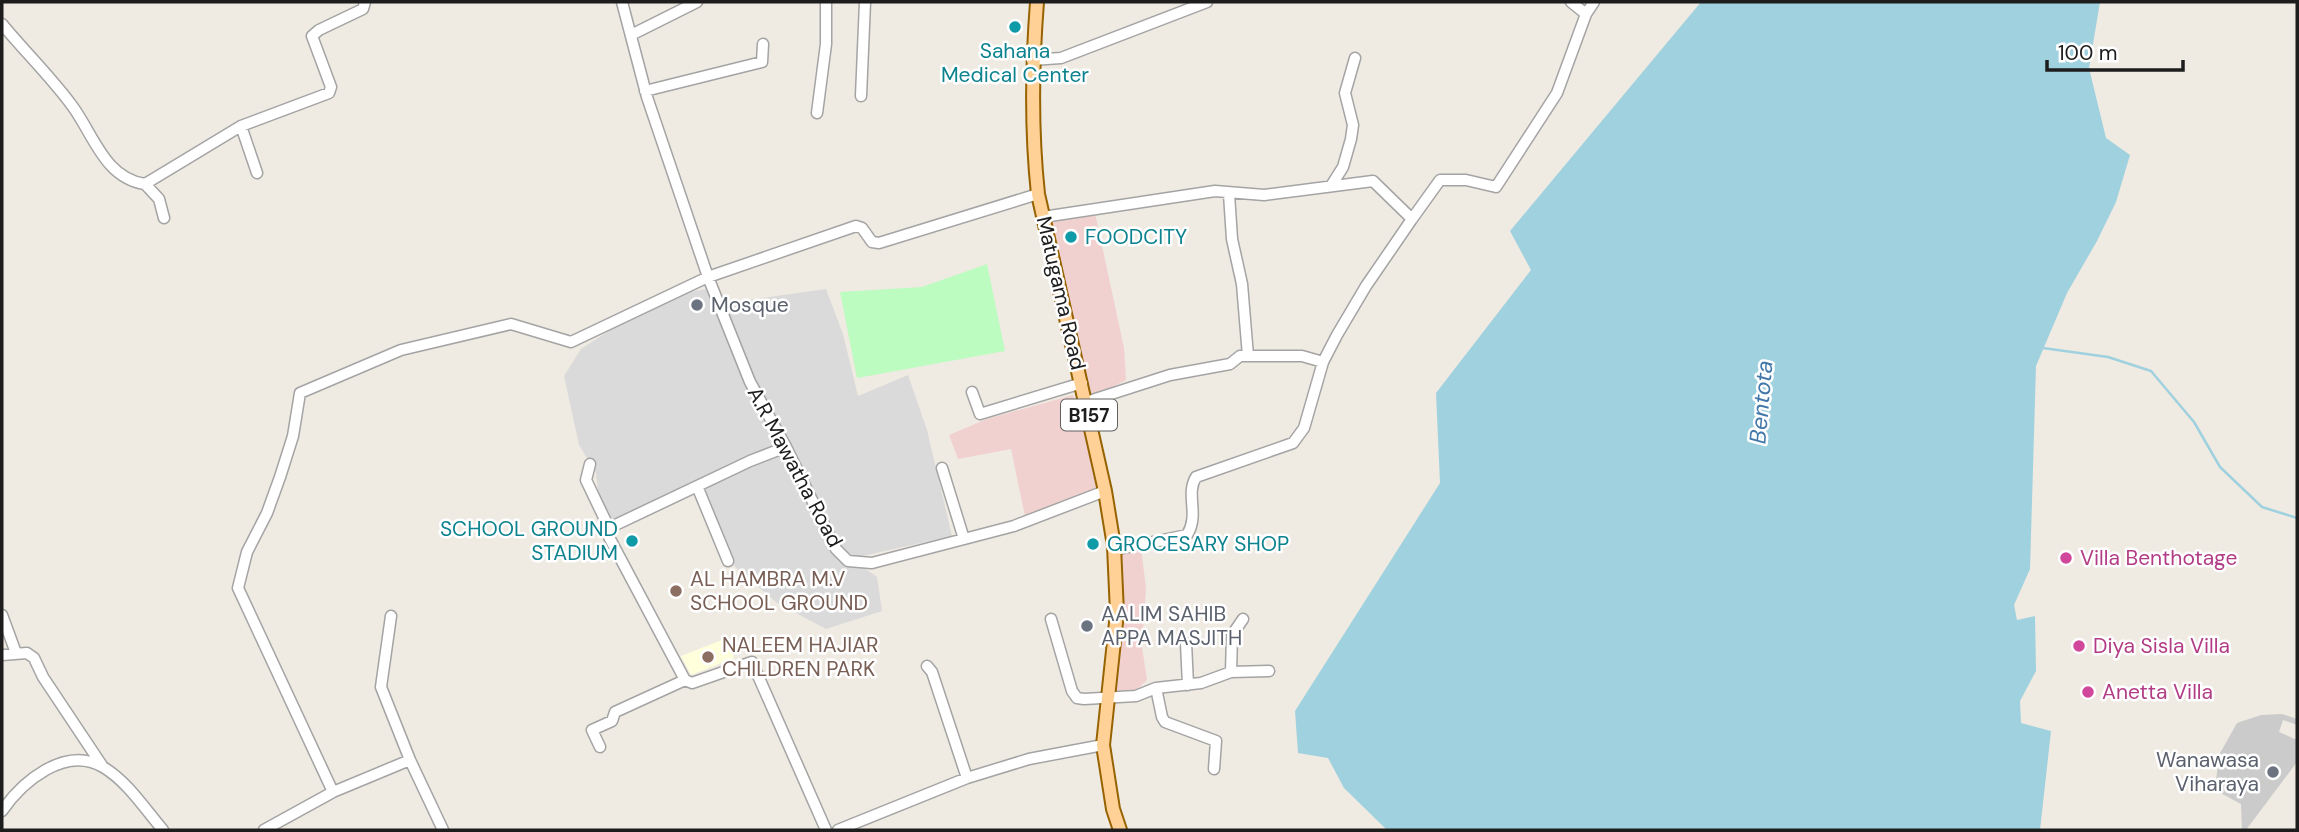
<svg xmlns="http://www.w3.org/2000/svg" width="2299" height="832" font-family="'DM Sans',sans-serif">
<style>
.residential{fill:#dbdada}
.commercial{fill:#f1d1d0}
.education{fill:#ffffdb}
.religious{fill:#cbcbcb}
.park{fill:#bcfcc1}
.water{fill:#a0d1df}
.lines{fill:none;stroke-linecap:round;stroke-linejoin:round}
.stream{stroke:#a0d1df;stroke-width:2.5}
.minor-casing{stroke:#a4a4a4;stroke-width:13}
.major-casing{stroke:#966300;stroke-width:16}
.minor{stroke:#fff;stroke-width:10}
.major{stroke:#ffd197;stroke-width:12}
.culture-dot{fill:#0f9aa8;stroke:#fff;stroke-width:2.5}
.worship-dot{fill:#6b7280;stroke:#fff;stroke-width:2.5}
.hotel-dot{fill:#d1479c;stroke:#fff;stroke-width:2.5}
.education-dot{fill:#8d6e63;stroke:#fff;stroke-width:2.5}
.labels{text-anchor:middle;dominant-baseline:central;stroke-width:5;stroke-linejoin:round;paint-order:stroke}
.shield{fill:#fff;stroke:#616161;stroke-width:2}
.shield-label{font-size:19px;font-weight:bold;fill:#1d1d1d}
.culture-label{font-size:21px;fill:#0d838f;stroke:#fff;text-anchor:start}
.street-label{font-size:21px;fill:#1d1d1d;stroke:#fff}
.worship-label{font-size:21px;fill:#5b616d;stroke:#fff;text-anchor:start}
.hotel-label{font-size:21px;fill:#b23c85;stroke:#fff;text-anchor:start}
.education-label{font-size:21px;fill:#785e54;stroke:#fff;text-anchor:start}
.water-label{font-size:23px;font-style:italic;fill:#4277a9;stroke:#fff}
</style>
<rect width="100%" height="100%" fill="#efeae2"/>
<!-- residential -->
<path class="residential" d="M706 289 731 351 781 447 682 488 611 523 600 508 596 473 579 445 564 376 581 349 621 323 685 293Z
M826 289 843 334 858 396 908 375 927 430 952 536 858 557 844 551 815 498 736 342 724 310 726 303Z
M782 450 815 508 829 543 877 577 882 611 826 629 777 603 732 564 702 488Z"/>
<!-- commercial -->
<path class="commercial" d="M1095 213 1124 348 1126 380 1091 398 1047 221Z
M1073 395 1102 490 1025 516 1011 449 958 459 949 435 987 419Z
M1141 548 1146 588 1142 647 1147 680 1131 695 1111 696 1117 552Z"/>
<!-- education -->
<path class="education" d="M727 638 734 658 691 675 681 656Z"/>
<!-- religious -->
<path class="religious" d="M2282 714 2297 719V725L2283 720 2279 732 2297 740V762L2246 830H2242L2241 804 2215 790 2219 755 2237 723 2261 715Z"/>
<!-- park -->
<path class="park" d="M987 264 1005 351 857 378 840 292 922 287Z"/>
<!-- water -->
<path class="water" d="M1701 2H2100L2089 68 2106 138 2130 155 2116 202 2097 241 2067 293 2036 366 2030 569 2014 605 2017 620 2035 616 2036 671 2020 701 2021 723 2051 731 2040 830H1387L1344 788 1328 758 1298 753 1295 711 1440 483 1436 393 1531 270 1510 231Z"/>
<g class="lines">
<!-- stream -->
<path class="stream" d="M2043 348 2108 357 2151 371 2194 422 2220 467 2262 507 2297 518"/>
<defs>
<path id="minor" d="M622 2 647 97 708 277 750 382 786 447 836 549 848 561 872 563 1014 526 1105 491
M1571 2 1586 14
M2 24C25 52 52 78 73 107 94 136 105 178 145 184
M631 35 697 2
M1032 60 1061 58 1207 2
M645 91 762 62 763 44
M861 96 865 2
M817 113 826 44V2
M241 126 257 173
M1331 186 1343 167 1351 139 1353 125 1345 93 1355 58
M1043 217 1215 191 1264 195 1373 181 1412 219 1366 286 1337 335 1323 362 1304 428 1293 443 1196 477C1185 495 1200 514 1187 535L1114 550
M164 218 159 199 145 184 241 126 329 93 331 87 312 36 319 30 363 9 365 2
M1412 219 1440 180H1466L1496 187 1557 93 1586 14 1594 2
M1248 356H1302L1323 362
M972 392 980 414 1082 383
M1086 402 1170 375 1230 364 1240 356H1248L1242 284 1232 239 1229 194
M786 447 750 461 609 528V537L685 680 692 683 752 662 826 830
M590 464 586 480 609 528
M942 468 964 539
M697 486 728 561
M2 615 16 653
M391 616 381 687 410 760
M1051 619 1072 691 1077 698 1084 699 1136 696 1156 688 1201 683 1231 672 1232 635 1243 619
M1186 643 1188 685
M2 655 27 653 34 658 43 677 103 767
M927 666 932 672 967 778
M1231 672 1269 671
M1156 688 1162 717 1165 722 1216 741 1214 769
M600 747 592 730 612 721 615 712 685 680
M333 792 238 588 247 552 267 513 280 477 293 436 300 393 401 350 511 324 571 342 708 277 856 226 862 228 872 242 879 243 1038 194
M2 811C22 782 65 745 103 767 127 781 145 809 163 830
M264 830 333 792 410 760 443 830
M838 830 967 778 1029 759 1103 745"/>
<path id="major" d="M1037 2C1032 66 1031 129 1038 194L1105 491 1114 546 1117 613 1103 745 1113 809 1120 830"/>
</defs>
<!-- minor casing -->
<use href="#minor" class="minor-casing"/>
<!-- major casing -->
<use href="#major" class="major-casing"/>
<!-- minor -->
<use href="#minor" class="minor"/>
<!-- major -->
<use href="#major" class="major"/>
</g>
<!-- markers -->
<g class="culture-dot">
<circle cx="1015" cy="27" r="7"/>
<circle cx="1071" cy="237" r="7"/>
<circle cx="632" cy="541" r="7"/>
<circle cx="1093" cy="544" r="7"/>
</g>
<g class="worship-dot">
<circle cx="697" cy="305" r="7"/>
<circle cx="1087" cy="626" r="7"/>
<circle cx="2273" cy="772" r="7"/>
</g>
<g class="hotel-dot">
<circle cx="2066" cy="558" r="7"/>
<circle cx="2079" cy="646" r="7"/>
<circle cx="2088" cy="692" r="7"/>
</g>
<g class="education-dot">
<circle cx="676" cy="591" r="7"/>
<circle cx="708" cy="657" r="7"/>
</g>
<g class="labels">
<!-- shield labels -->
<rect class="shield" x="1061" y="399.5" width="56" height="31" rx="5"/>
<g class="shield-label">
<text x="1089" y="415">B157</text>
</g>
<!-- culture labels -->
<g class="culture-label">
<text x="1015" y="51" text-anchor="middle">Sahana<tspan x="1015" dy="24">Medical Center</tspan></text>
<text x="1085" y="237">FOODCITY</text>
<text x="618" y="529" text-anchor="end">SCHOOL GROUND<tspan x="618" dy="24">STADIUM</tspan></text>
<text x="1107" y="544">GROCESARY SHOP</text>
</g>
<!-- street labels -->
<g class="street-label">
<text transform="translate(1061 293) rotate(77)">Matugama Road</text>
<text transform="translate(795 467) rotate(62)">A.R Mawatha Road</text>
</g>
<!-- worship labels -->
<g class="worship-label">
<text x="711" y="305">Mosque</text>
<text x="1101" y="614">AALIM SAHIB<tspan x="1101" dy="24">APPA MASJITH</tspan></text>
<text x="2259" y="760" text-anchor="end">Wanawasa<tspan x="2259" dy="24">Viharaya</tspan></text>
</g>
<!-- hotel labels -->
<g class="hotel-label">
<text x="2080" y="558">Villa Benthotage</text>
<text x="2093" y="646">Diya Sisla Villa</text>
<text x="2102" y="692">Anetta Villa</text>
</g>
<!-- education labels -->
<g class="education-label">
<text x="690" y="579">AL HAMBRA M.V<tspan x="690" dy="24">SCHOOL GROUND</tspan></text>
<text x="722" y="645">NALEEM HAJIAR<tspan x="722" dy="24">CHILDREN PARK</tspan></text>
</g>
<!-- water labels -->
<g class="water-label">
<text transform="translate(1761 402) rotate(-85)">Bentota</text>
</g>
</g>
<!-- border -->
<rect width="2299" height="832" fill="none" stroke="#1d1d1d" stroke-width="7"/>
<!-- scale -->
<path d="M2047 60v10h136v-10" fill="none" stroke="#1d1d1d" stroke-width="3.5"/>
<text x="2058" y="60" font-size="21" fill="#1d1d1d" stroke="#ffffff" stroke-width="5" paint-order="stroke">100 m</text>
</svg>
